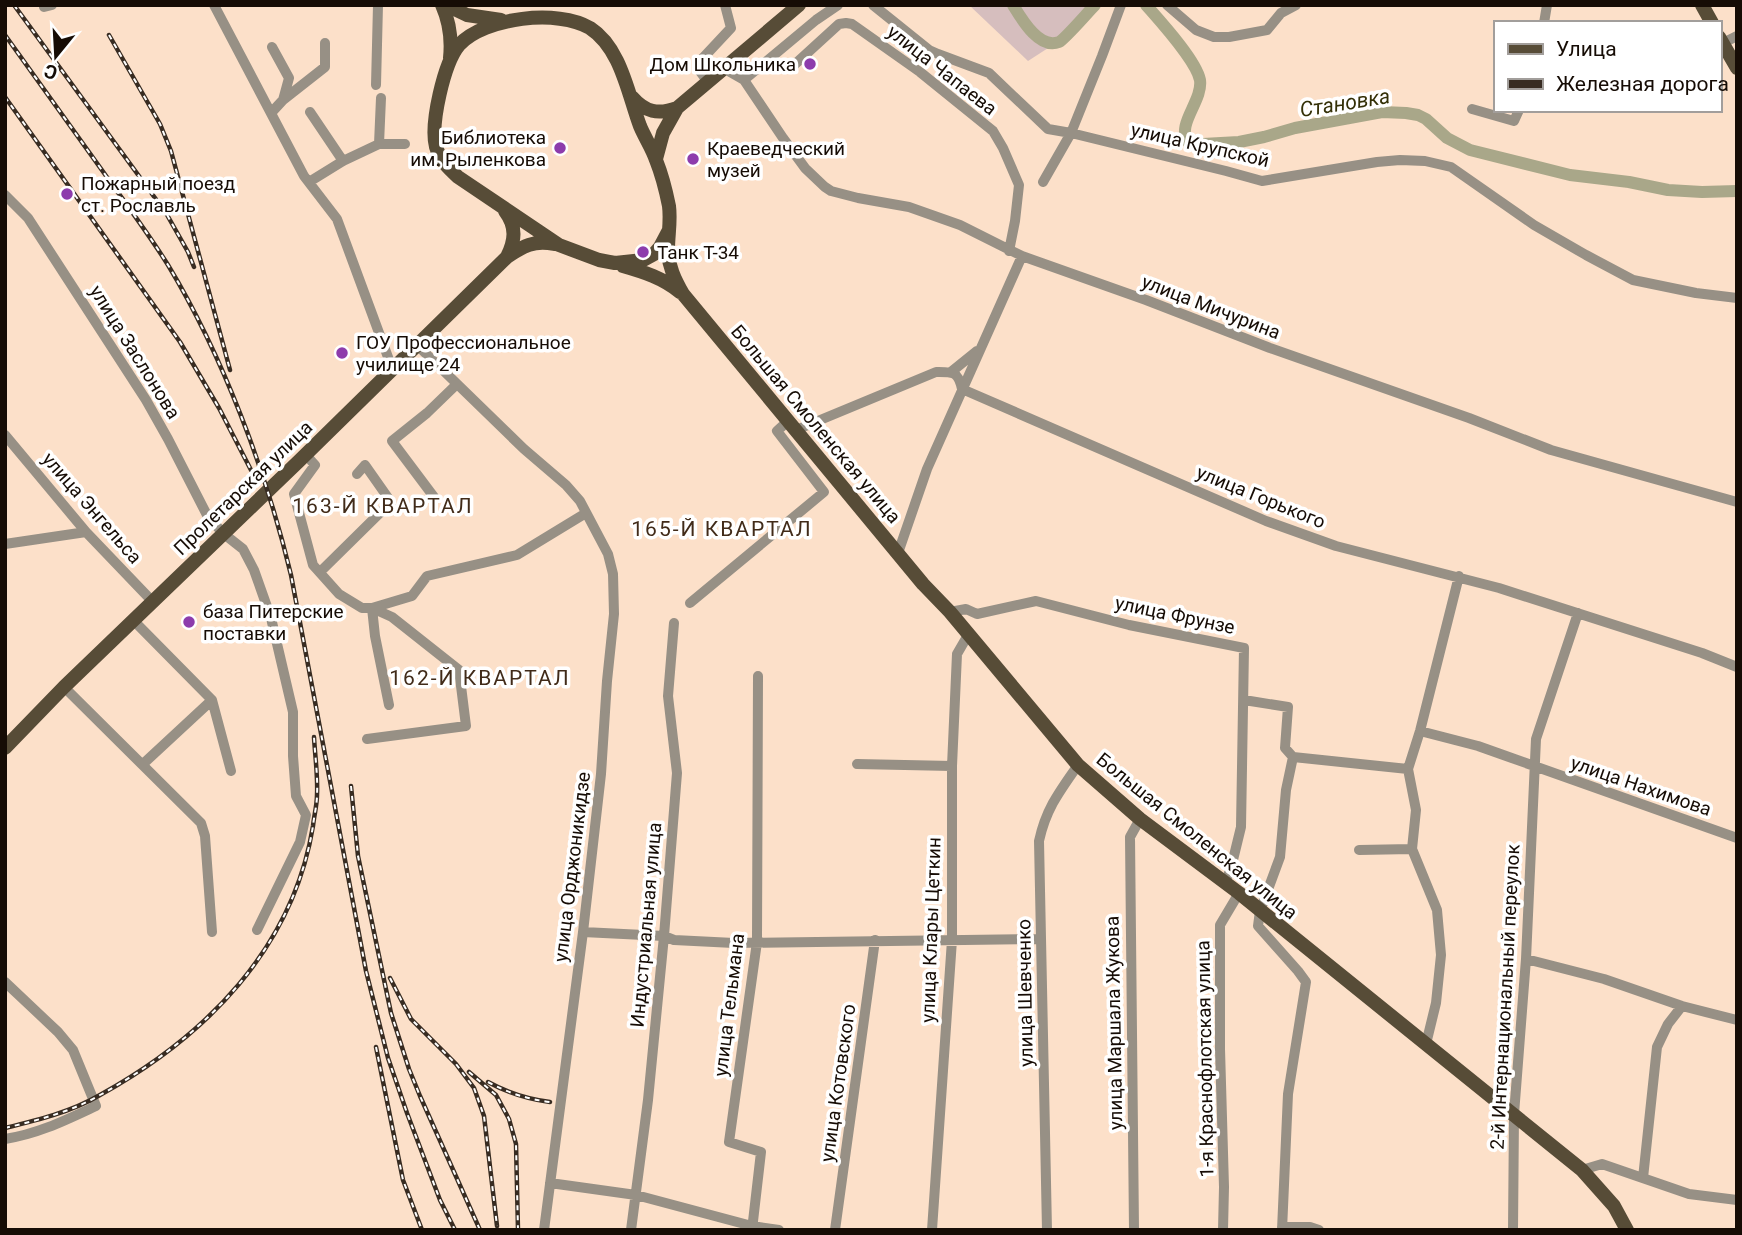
<svg xmlns="http://www.w3.org/2000/svg" width="1742" height="1235" font-family="Roboto,sans-serif">
<style>
.green{fill:#d6bebe}
.lines{fill:none;stroke-linecap:round;stroke-linejoin:round}
.river{stroke:#a9a789;stroke-width:12}
.minor{stroke:#979085;stroke-width:10}
.major{stroke:#574c37;stroke-width:14}
.rail-casing{stroke:#382c22;stroke-width:4.5}
.rail{stroke:#fff;stroke-width:2;stroke-dasharray:5;stroke-linecap:butt}
.poi-dot{fill:#8d3cac;stroke:#fff;stroke-width:2.5}
.labels{text-anchor:middle;dominant-baseline:central;stroke-width:7;stroke-linejoin:round;paint-order:stroke}
.poi-label{font-size:19px;fill:#160c05;stroke:#fff;text-anchor:start}
.street-label{font-size:19px;fill:#160c05;stroke:#fff}
.water-label{font-size:21px;font-style:italic;fill:#343007;stroke:#fff}
.neighbourhood-label{font-size:21px;letter-spacing:2px;fill:#412b19;stroke:#fff}
</style>
<rect width="100%" height="100%" fill="#fce0c9"/>
<!-- green -->
<path class="green" d="M969 5H1092L1094 7 1059 41 1028 61Z"/>
<g class="lines">
<!-- river -->
<path class="river" d="M1013 5C1021 18 1039 50 1059 42 1065 39 1088 12 1095 5
M1146 5C1160 21 1196 60 1200 80 1203 101 1176 124 1188 142L1203 144 1239 142 1264 137 1295 128 1382 112 1406 113 1418 115 1426 119 1447 138 1470 150 1570 175 1629 182 1668 190 1702 192 1737 191"/>
<!-- minor -->
<path class="minor" d="M214 5 304 176 337 219 392 368
M873 5 929 50 938 54 989 73 1048 129 1071 133 1226 171 1262 181 1377 162 1400 160 1425 161 1451 167 1534 225 1586 255 1633 280 1696 293 1737 298
M1167 5 1196 30 1214 37H1229L1267 30 1281 13 1296 5
M44 7 52 5
M1544 23 1547 5
M1723 43 1737 36
M272 47 289 78 283 100
M765 63 778 69 793 66 839 24 846 23 852 24 920 72 993 131 1003 148 1019 185 1015 221 1009 251
M727 67 730 72 744 80 783 138 805 168 825 187 831 191 858 198 909 207 960 225 1022 256 1146 300 1270 348 1469 418 1551 450 1737 502
M744 80 816 20 838 5
M708 82 699 70 702 59 731 28 725 5
M376 85 378 5
M1472 109 1514 121 1519 110
M310 112 343 161
M271 113 283 100 325 67V43
M379 144H405
M309 182 343 161 379 144 381 98
M1043 182 1071 133 1102 56 1121 5
M5 195 28 218 146 400 168 439 208 517 224 534 243 549 254 570 271 618 293 712V756L296 796 306 815 300 842 257 930
M417 345 524 449 566 485 580 501 608 554 613 574 614 614 607 681 601 774 583 932 544 1230
M951 372 977 351
M796 430 936 372C953 372 958 371 962 389L1266 521 1336 546 1499 588 1702 653 1737 667
M5 435 86 532 153 602
M306 455 315 465 294 494 313 565 339 594 362 608H372L375 636 389 705
M434 497 392 441 427 413 457 384
M5 544 86 532
M898 553 927 469 1022 256
M320 572 391 502 365 465 357 474
M690 603 824 492 777 431 788 421
M372 608 412 596 427 576 517 555 586 513
M950 612 966 609 977 614 1036 601 1129 625 1244 648 1241 827 1231 868 1225 883
M134 621 212 700 231 771
M64 687 201 823 205 836 212 932
M1244 700 1288 707 1285 748 1293 757 1286 790 1280 857 1260 911 1258 926 1298 971 1306 982 1288 1094 1282 1230
M1420 731 1478 746 1737 838
M367 739 466 726 459 670 392 617 372 608
M1293 757 1408 769
M143 764 212 700
M857 764 952 766
M1359 850 1412 849
M583 932 664 936 674 940 734 943 1041 939
M1526 959 1604 979 1682 1006 1737 1020
M5 982 58 1032 73 1050 96 1106C66 1120 38 1134 5 1139
M1426 1044 1436 1003 1441 955 1437 910 1412 849 1416 810 1408 769 1420 731 1459 576
M1582 1170 1602 1164 1689 1194 1737 1200
M1643 1178 1657 1047 1668 1024 1682 1006
M550 1183 636 1195 752 1226 779 1230
M1282 1227H1310L1319 1230
M631 1230 648 1100 664 936 677 773 668 696 674 623
M752 1230 761 1152 729 1142 757 942 758 676
M835 1230 875 940
M932 1230 952 940V766L957 654 968 635
M1047 1230 1039 841C1046 809 1059 792 1078 765
M1134 1230 1130 837 1140 819
M1223 1230 1224 1187 1220 1049V925L1239 893
M1513 1230 1514 1114 1526 959 1536 739 1578 613"/>
<!-- major -->
<path class="major" d="M442 5C450 23 452 39 450 58
M446 5 467 15 501 20
M1702 5 1712 23
M1719 37 1737 68
M632 97C645 112 658 115 677 108
M656 159 663 133 677 108 799 5
M505 211C517 227 515 241 507 257
M669 230 660 247 654 254 643 260 615 263 599 260 559 245 458 177C448 168 440 160 436 147 430 124 444 63 459 45 485 17 558 9 590 28 621 48 628 94 640 126 645 138 652 148 656 160 662 175 666 191 669 206 671 221 668 235 668 249 668 266 675 280 683 294L923 584 950 612 1078 765 1140 819 1239 893 1582 1170 1614 1206 1627 1230
M623 266C644 272 663 278 680 292
M5 748 64 687 299 461 507 257C523 246 534 240 554 244"/>
<defs>
<path id="rail" d="M14 5 166 213 188 252 194 267
M5 35C38 81 71 127 104 173 126 204 148 233 168 265 223 356 266 471 291 575L366 971 388 1058 407 1113 440 1200 455 1230
M109 35 160 124 171 151 230 370
M5 97 180 342 219 408 251 470
M351 786 358 856 391 1013 409 1069 420 1096 480 1230
M390 978 411 1019 456 1064 474 1088 484 1116 497 1226
M376 1047 403 1180 422 1230
M469 1072 496 1095 509 1119 516 1144 518 1230
M488 1082C508 1093 527 1099 550 1102
M5 1128C38 1120 71 1112 100 1095 205 1037 293 949 313 826 314 816 317 805 317 795 318 776 315 756 314 737"/>
</defs>
<!-- rail casing -->
<use href="#rail" class="rail-casing"/>
<!-- rail -->
<use href="#rail" class="rail"/>
</g>
<!-- markers -->
<g class="poi-dot">
<circle cx="810" cy="64" r="7"/>
<circle cx="560" cy="148" r="7"/>
<circle cx="693" cy="159" r="7"/>
<circle cx="67" cy="194" r="7"/>
<circle cx="643" cy="252" r="7"/>
<circle cx="342" cy="353" r="7"/>
<circle cx="189" cy="622" r="7"/>
</g>
<g class="labels">
<!-- poi labels -->
<g class="poi-label">
<text x="796" y="64" text-anchor="end">Дом Школьника</text>
<text x="546" y="137" text-anchor="end">Библиотека<tspan x="546" dy="22">им. Рыленкова</tspan></text>
<text x="707" y="148">Краеведческий<tspan x="707" dy="22">музей</tspan></text>
<text x="81" y="183">Пожарный поезд<tspan x="81" dy="22">ст. Рославль</tspan></text>
<text x="657" y="252">Танк Т-34</text>
<text x="356" y="342">ГОУ Профессиональное<tspan x="356" dy="22">училище 24</tspan></text>
<text x="203" y="611">база Питерские<tspan x="203" dy="22">поставки</tspan></text>
</g>
<!-- street labels -->
<g class="street-label">
<text transform="translate(942 70) rotate(38)">улица Чапаева</text>
<text transform="translate(1200 145) rotate(13)">улица Крупской</text>
<text transform="translate(1211 307) rotate(21)">улица Мичурина</text>
<text transform="translate(135 352) rotate(58)">улица Заслонова</text>
<text transform="translate(816 424) rotate(50)">Большая Смоленская улица</text>
<text transform="translate(243 488) rotate(-44)">Пролетарская улица</text>
<text transform="translate(1261 497) rotate(22)">улица Горького</text>
<text transform="translate(92 508) rotate(49)">улица Энгельса</text>
<text transform="translate(1175 615) rotate(12)">улица Фрунзе</text>
<text transform="translate(1641 786) rotate(19)">улица Нахимова</text>
<text transform="translate(1197 836) rotate(39)">Большая Смоленская улица</text>
<text transform="translate(572 867) rotate(-83)">улица Орджоникидзе</text>
<text transform="translate(646 925) rotate(-85)">Индустриальная улица</text>
<text transform="translate(931 930) rotate(-88)">улица Клары Цеткин</text>
<text transform="translate(1025 993) rotate(-91)">улица Шевченко</text>
<text transform="translate(1505 997) rotate(-87)">2-й Интернациональный переулок</text>
<text transform="translate(729 1005) rotate(-83)">улица Тельмана</text>
<text transform="translate(1114 1023) rotate(-91)">улица Маршала Жукова</text>
<text transform="translate(1205 1059) rotate(-91)">1-я Краснофлотская улица</text>
<text transform="translate(838 1083) rotate(-82)">улица Котовского</text>
</g>
<!-- water labels -->
<g class="water-label">
<text transform="translate(1345 103) rotate(-9)">Становка</text>
</g>
<!-- neighbourhood labels -->
<g class="neighbourhood-label">
<text x="383" y="506">163-Й КВАРТАЛ</text>
<text x="722" y="529">165-Й КВАРТАЛ</text>
<text x="480" y="678">162-Й КВАРТАЛ</text>
</g>
</g>
<!-- border -->
<rect width="1742" height="1235" fill="none" stroke="#160c05" stroke-width="14"/>
<!-- legend -->
<rect x="1494" y="21" width="228" height="91" fill="#ffffff" stroke="#a29e9b" stroke-width="2"/>
<rect x="1508" y="44" width="35" height="10" fill="#574c37" stroke="#a29e9b" stroke-width="2"/>
<text x="1556" y="56" font-size="21" fill="#160c05">Улица</text>
<rect x="1508" y="79" width="35" height="10" fill="#382c22" stroke="#a29e9b" stroke-width="2"/>
<text x="1556" y="91" font-size="21" fill="#160c05">Железная дорога</text>
<!-- north arrow -->
<g transform="translate(56 56) rotate(198)" stroke="#ffffff" stroke-width="5" paint-order="stroke">
<path d="M0-5L12 26L0 18L-12 26Z" fill="#160c05"/>
<text y="-10" font-size="19" font-weight="bold" text-anchor="middle" fill="#160c05">С</text>
</g>
</svg>
